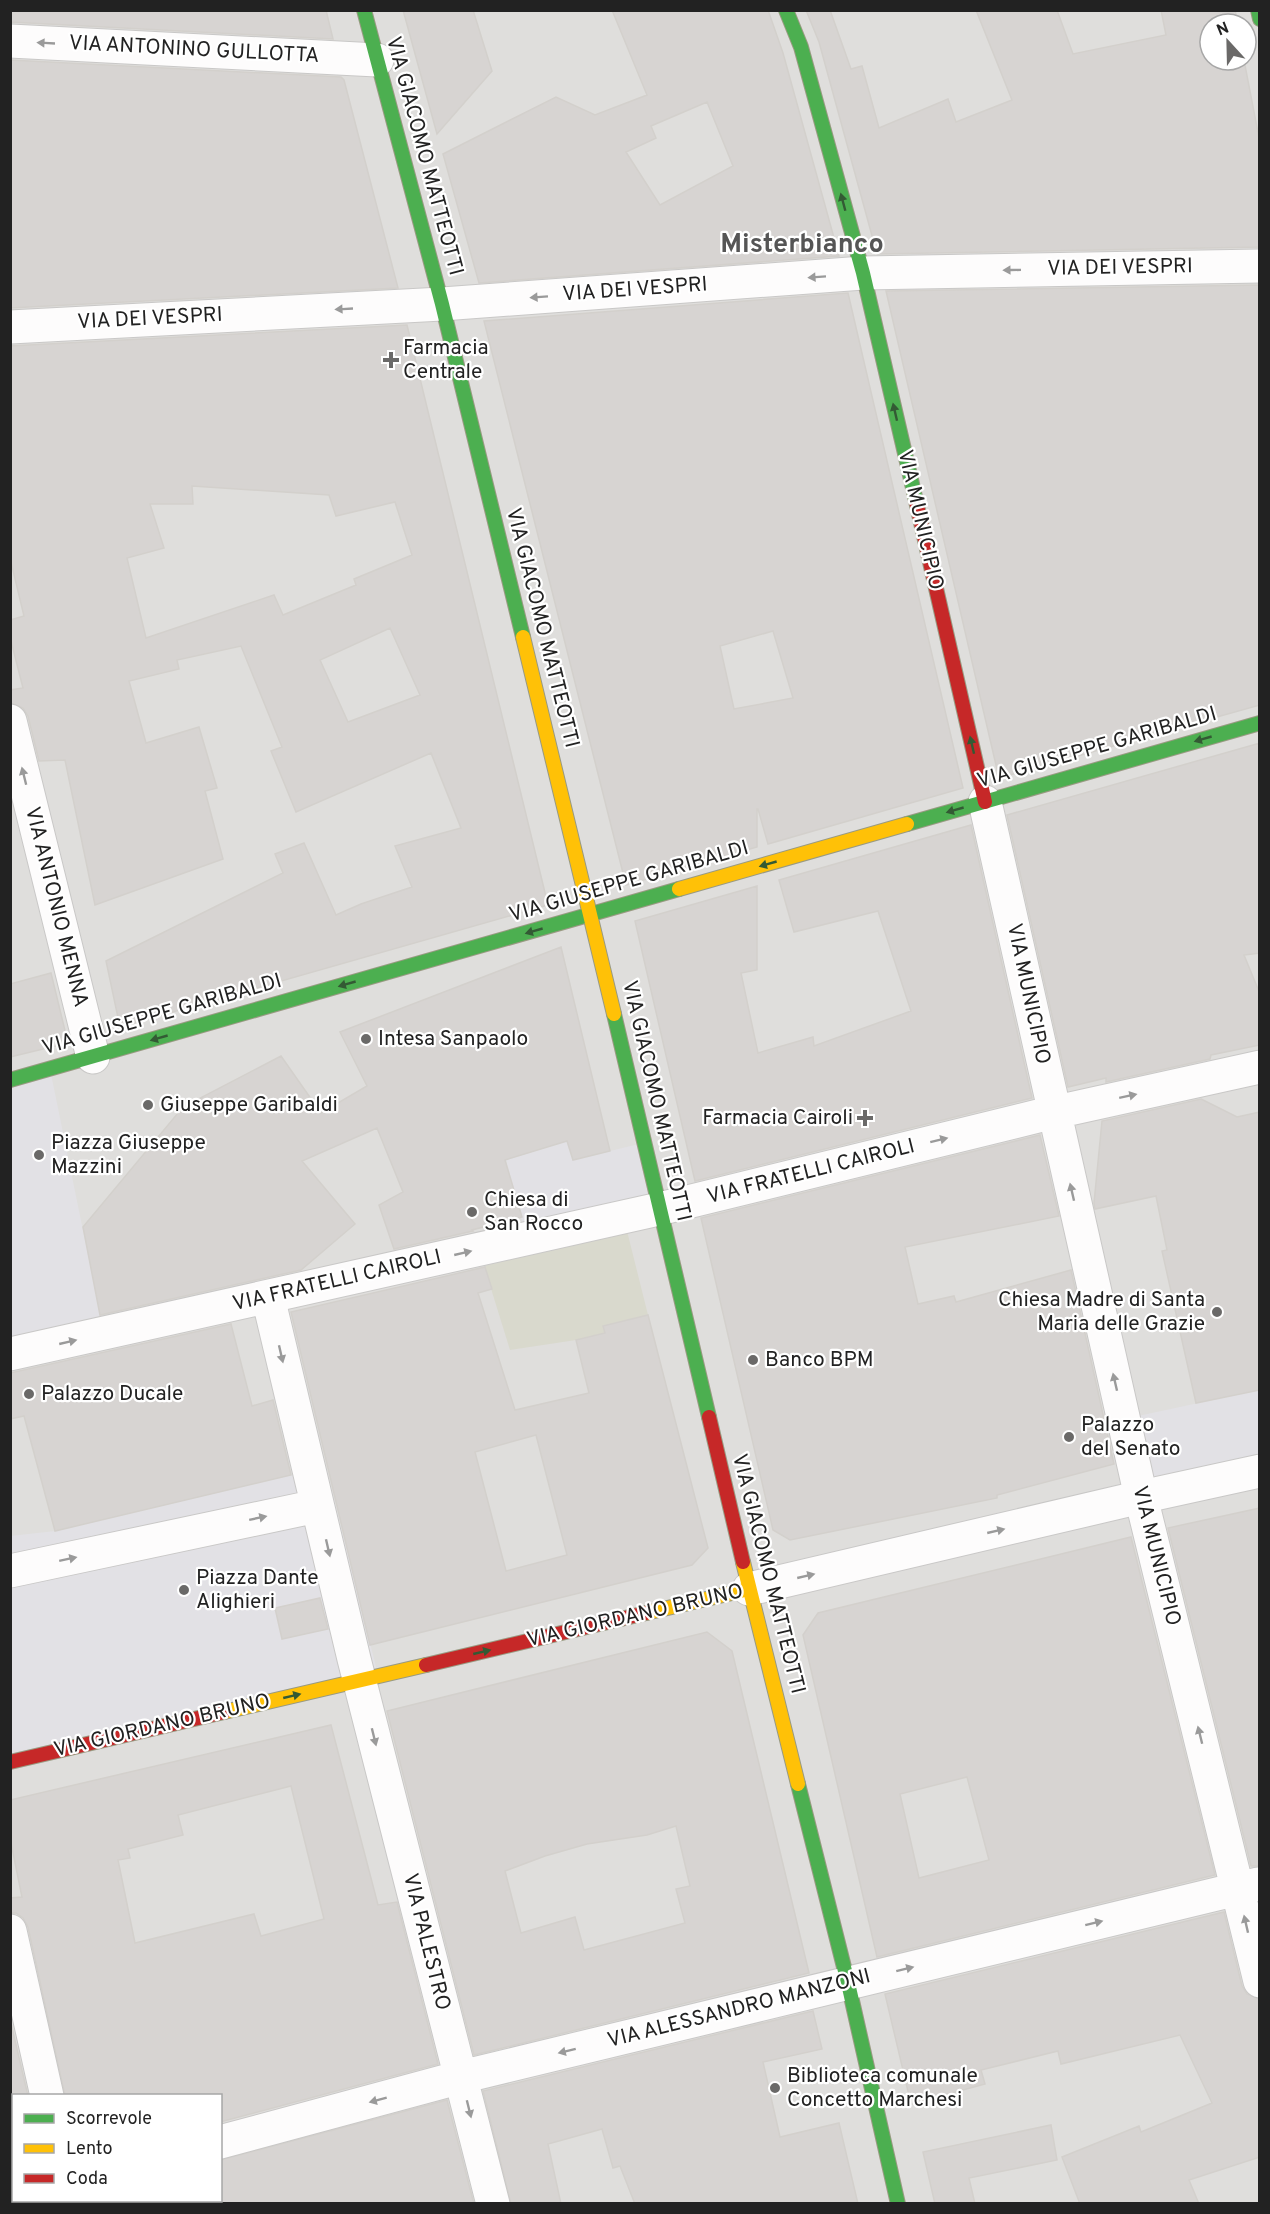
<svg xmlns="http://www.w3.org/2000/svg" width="1270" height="2214" font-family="Overpass,sans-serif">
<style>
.residential{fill:#dfdedc;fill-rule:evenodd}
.construction{fill:#d9d9cd}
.plaza{fill:#e2e1e5}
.building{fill:#d7d4d2;stroke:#d3d0cc;stroke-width:1.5;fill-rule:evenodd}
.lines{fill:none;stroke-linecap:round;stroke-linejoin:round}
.street-casing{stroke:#c9c8c7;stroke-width:35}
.fast-casing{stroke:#999a82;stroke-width:16}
.slow-casing{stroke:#999a82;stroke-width:16}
.jam-casing{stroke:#999a82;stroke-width:16}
.street{stroke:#fdfcfc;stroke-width:33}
.fast{stroke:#4caf50;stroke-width:14}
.slow{stroke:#ffc107;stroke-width:14}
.jam{stroke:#c62828;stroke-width:14}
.oneway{fill:#9a9a9a}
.oneway2{fill:#335a34}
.poi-dot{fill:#6a6968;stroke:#fff;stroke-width:2}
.labels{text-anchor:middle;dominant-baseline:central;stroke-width:4.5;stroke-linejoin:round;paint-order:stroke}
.street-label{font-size:21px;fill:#222;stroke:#fff}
.poi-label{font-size:21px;fill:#222;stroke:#fff;text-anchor:start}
.district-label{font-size:27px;font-weight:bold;fill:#555;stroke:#fff}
</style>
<rect width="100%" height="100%" fill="#f0eeeb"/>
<!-- residential -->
<path class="residential" d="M11 11H1259V2203H11ZM1210 24H1246V60H1210ZM14 2096H220V2200H14Z"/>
<!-- construction -->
<path class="construction" d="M627 1231 648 1315 603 1326 605 1333 576 1340 510 1350 484 1266Z"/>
<!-- plaza -->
<path class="plaza" d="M50 1069 104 1333 11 1354V1080Z
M567 1141 573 1160 643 1143 659 1209 527 1239 506 1160Z
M1259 1390V1471L1141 1497 1124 1419Z
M326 1467 378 1675 11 1762 10 1536 55 1531Z"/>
<!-- building -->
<path class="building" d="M10 10H326L333 39 10 22Z
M403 10H473L492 71 437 134Z
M612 10H768L783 53 839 256 479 283 443 154 556 97 595 115 647 95ZM707 102 733 166 660 205 626 152 656 138 651 126Z
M806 10H830L851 69 862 66 879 128 948 99 956 122 1012 100 976 10H1057L1073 54 1166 35 1161 10H1235L1238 24H1210V60H1244L1260 143V247L877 254 819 42Z
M10 60 341 77 344 80 398 288 10 308Z
M1260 285V705L999 778 886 291Z
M848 293 963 788 768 844 758 809H757V847L626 885 484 321ZM773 631 793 698 734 709 720 646Z
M407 325 548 905 120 1027 106 961 283 873 275 854 304 843 336 915 361 904 412 887 395 846 461 828 431 753 296 812 271 751 282 747 241 646 177 660 179 669 129 681 146 743 199 727 217 788 205 791 223 859 95 905 65 760 39 761 28 716 23 708 10 703V690L23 688 10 637V620L24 616 10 558V346ZM192 486 329 495 336 516 395 502 412 555 354 579 356 585 283 615 274 595 146 638 127 558 164 548 150 504H193ZM390 628 420 695 348 722 320 660Z
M1260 743V953L1244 955 1260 994V1045L1211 1055 1210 1059 1106 1082V1078L1068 1087 1007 815Z
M971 825 1032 1098 695 1181 635 921 757 886V970L741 973 758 1053 813 1037 814 1046 911 1011 878 911 794 932 779 880Z
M561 947 610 1151 573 1160 567 1141 505 1160 522 1217 472 1230 473 1231 394 1249 379 1205 403 1192 377 1128 302 1161 355 1224 301 1270 100 1315 83 1227 183 1107 281 1056 321 1113 367 1086 340 1032Z
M51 973 68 1043 10 1057V984Z
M1201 1099 1237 1117 1260 1112V1390L1196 1403 1162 1251 1167 1250 1156 1196 1095 1209 1094 1203 1102 1121Z
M1040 1135 1059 1216 905 1247 918 1304 954 1296 956 1302 1071 1270 1114 1464 997 1495V1498L790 1540 773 1530 701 1218Z
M485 1267 492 1289 478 1293 515 1410 589 1393 576 1340 605 1333 603 1326 648 1315 708 1548 692 1565 370 1645 291 1312ZM536 1435 567 1555 506 1571 475 1452Z
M231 1324 252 1406 273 1400 291 1475 55 1531 24 1416 10 1419V1373Z
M1260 1508V1866H1251L1168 1528Z
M1131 1537 1215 1875 877 1957 803 1635 818 1613ZM967 1777 989 1860 919 1878 900 1794Z
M320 1598 328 1629 282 1639 275 1608Z
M707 1632 732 1651 809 1973 474 2055 387 1711ZM676 1826 690 1886 676 1889 685 1923 584 1950 575 1917 521 1933 505 1871 545 1856 587 1844 647 1835Z
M331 1725 378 1905 397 1902 438 2064 220 2122V2096H65L28 1927 23 1918 16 1913H10V1898L22 1897 10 1838V1800ZM291 1786 324 1919 261 1936 254 1914 135 1943 118 1860 130 1858 128 1849 183 1835 178 1815Z
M1224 1912 1242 1986 1247 1994 1260 1999V2157L1189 2180 1199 2204H1080L1062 2157 1139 2126 1141 2132 1212 2103 1180 2035 1061 2064 1058 2051 981 2070 985 2084 911 2104 885 1994Z
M813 2011 822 2049 763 2062 780 2137 839 2123 858 2204H635L620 2166 613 2168 602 2129 548 2144 561 2204H511L483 2091Z
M10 2019 28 2096H10Z
M447 2100 474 2204H220V2160Z
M1051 2125 1057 2160 969 2178 975 2204H935L923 2152Z"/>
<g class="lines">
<defs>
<path id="street" d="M10 41 377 60
M10 327 442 304 863 273 1260 266
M10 721 93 1057
M985 802 1141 1497 1260 1981
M268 1297 354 1659 493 2204
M10 1354 659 1209 1038 1116 1260 1067
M10 1571 317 1506
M749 1589 1141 1497 1260 1471
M10 1931 47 2096
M220 2142 461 2077 1258 1884
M10 2197 14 2196
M72 2200 73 2204"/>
<path id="fast" d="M364 10 442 304 523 637
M786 10 801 47 863 273 916 501
M1258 10 1260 19
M907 824 1260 723
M614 1014 709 1417
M10 1080 679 889
M798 1784 848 1983 898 2204"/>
<path id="slow" d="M523 637 614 1014
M679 889 907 824
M743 1562 798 1784
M646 1613 749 1589
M224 1712 426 1665"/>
<path id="jam" d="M916 501 985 802
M709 1417 743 1562
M426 1665 646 1613
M10 1762 224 1712"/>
</defs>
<!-- street casing -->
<use href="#street" class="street-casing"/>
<!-- fast casing -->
<use href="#fast" class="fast-casing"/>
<!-- slow casing -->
<use href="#slow" class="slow-casing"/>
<!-- jam casing -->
<use href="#jam" class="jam-casing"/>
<!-- street -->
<use href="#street" class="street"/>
<!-- fast -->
<use href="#fast" class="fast"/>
<!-- slow -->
<use href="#slow" class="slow"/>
<!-- jam -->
<use href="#jam" class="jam"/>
</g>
<!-- one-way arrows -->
<defs><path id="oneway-solid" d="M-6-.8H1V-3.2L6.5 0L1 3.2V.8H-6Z" transform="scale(1.5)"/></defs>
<g class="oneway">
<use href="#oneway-solid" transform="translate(46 43) rotate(-177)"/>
<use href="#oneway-solid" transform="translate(1012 270) rotate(179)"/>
<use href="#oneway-solid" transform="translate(817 277) rotate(176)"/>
<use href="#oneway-solid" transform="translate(539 297) rotate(176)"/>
<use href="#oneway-solid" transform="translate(344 309) rotate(177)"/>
<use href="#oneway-solid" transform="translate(24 776) rotate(-104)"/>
<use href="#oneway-solid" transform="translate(1128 1096) rotate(-12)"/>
<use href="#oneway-solid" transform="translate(939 1140) rotate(-14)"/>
<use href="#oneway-solid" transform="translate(1072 1192) rotate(-103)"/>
<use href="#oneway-solid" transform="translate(463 1253) rotate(-13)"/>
<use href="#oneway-solid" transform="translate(68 1342) rotate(-13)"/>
<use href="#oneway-solid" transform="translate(281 1354) rotate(77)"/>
<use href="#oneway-solid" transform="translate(1115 1382) rotate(-103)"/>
<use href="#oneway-solid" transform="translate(258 1518) rotate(-12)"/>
<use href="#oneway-solid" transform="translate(996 1531) rotate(-13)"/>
<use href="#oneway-solid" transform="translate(328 1548) rotate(77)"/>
<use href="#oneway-solid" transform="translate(68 1559) rotate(-12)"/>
<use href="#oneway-solid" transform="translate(806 1576) rotate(-13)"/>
<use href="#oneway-solid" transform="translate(1200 1735) rotate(-104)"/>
<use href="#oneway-solid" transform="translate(374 1737) rotate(76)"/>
<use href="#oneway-solid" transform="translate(1094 1923) rotate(-14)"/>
<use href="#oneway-solid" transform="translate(1246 1924) rotate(-103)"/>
<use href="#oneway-solid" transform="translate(905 1969) rotate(-14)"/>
<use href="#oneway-solid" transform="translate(567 2051) rotate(166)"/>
<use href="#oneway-solid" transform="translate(378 2100) rotate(165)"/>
<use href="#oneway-solid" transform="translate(469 2109) rotate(76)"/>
</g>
<g class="oneway2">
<use href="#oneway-solid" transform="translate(843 202) rotate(-105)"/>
<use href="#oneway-solid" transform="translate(895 412) rotate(-103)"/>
<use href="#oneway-solid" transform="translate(1203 739) rotate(164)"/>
<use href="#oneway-solid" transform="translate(972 745) rotate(-103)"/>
<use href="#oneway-solid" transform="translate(955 810) rotate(164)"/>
<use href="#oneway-solid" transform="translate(768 864) rotate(164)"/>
<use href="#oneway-solid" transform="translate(534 931) rotate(164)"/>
<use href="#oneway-solid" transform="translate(347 984) rotate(164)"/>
<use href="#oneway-solid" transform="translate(159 1038) rotate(164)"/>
<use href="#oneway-solid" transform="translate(482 1652) rotate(-13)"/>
<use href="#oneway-solid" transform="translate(292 1696) rotate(-13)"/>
</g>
<!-- markers -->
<g class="poi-dot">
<path d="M388 351h6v6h6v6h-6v6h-6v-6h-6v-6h6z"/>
<circle cx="366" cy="1039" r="6"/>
<circle cx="148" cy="1105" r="6"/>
<path d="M862 1109h6v6h6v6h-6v6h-6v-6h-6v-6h6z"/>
<circle cx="39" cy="1155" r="6"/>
<circle cx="472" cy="1212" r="6"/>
<circle cx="1217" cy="1312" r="6"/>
<circle cx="753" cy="1360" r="6"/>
<circle cx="29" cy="1394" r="6"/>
<circle cx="1069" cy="1437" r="6"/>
<circle cx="184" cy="1590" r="6"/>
<circle cx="775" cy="2088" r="6"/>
</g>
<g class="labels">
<!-- street labels -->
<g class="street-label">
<text transform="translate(194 50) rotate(3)">VIA ANTONINO GULLOTTA</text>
<text transform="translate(424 156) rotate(75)">VIA GIACOMO MATTEOTTI</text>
<text transform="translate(1120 268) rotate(-1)">VIA DEI VESPRI</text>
<text transform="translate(635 290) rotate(-4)">VIA DEI VESPRI</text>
<text transform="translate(150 319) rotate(-3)">VIA DEI VESPRI</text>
<text transform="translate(920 520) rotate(77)">VIA MUNICIPIO</text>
<text transform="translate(542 628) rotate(76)">VIA GIACOMO MATTEOTTI</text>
<text transform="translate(1097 748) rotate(-16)">VIA GIUSEPPE GARIBALDI</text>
<text transform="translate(629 882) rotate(-16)">VIA GIUSEPPE GARIBALDI</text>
<text transform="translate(56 907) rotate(76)">VIA ANTONIO MENNA</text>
<text transform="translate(1028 994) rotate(78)">VIA MUNICIPIO</text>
<text transform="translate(162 1015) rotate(-16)">VIA GIUSEPPE GARIBALDI</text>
<text transform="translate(656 1101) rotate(77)">VIA GIACOMO MATTEOTTI</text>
<text transform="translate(811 1172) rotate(-14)">VIA FRATELLI CAIROLI</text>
<text transform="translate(337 1281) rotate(-13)">VIA FRATELLI CAIROLI</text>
<text transform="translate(1156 1556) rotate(76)">VIA MUNICIPIO</text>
<text transform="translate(768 1574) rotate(76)">VIA GIACOMO MATTEOTTI</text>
<text transform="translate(635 1616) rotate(-13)">VIA GIORDANO BRUNO</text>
<text transform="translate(162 1726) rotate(-13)">VIA GIORDANO BRUNO</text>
<text transform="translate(426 1942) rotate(76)">VIA PALESTRO</text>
<text transform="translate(739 2009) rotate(-14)">VIA ALESSANDRO MANZONI</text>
</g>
<!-- poi labels -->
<g class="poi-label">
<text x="403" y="348">Farmacia<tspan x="403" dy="24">Centrale</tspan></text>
<text x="378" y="1039">Intesa Sanpaolo</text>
<text x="160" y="1105">Giuseppe Garibaldi</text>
<text x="853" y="1118" text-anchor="end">Farmacia Cairoli</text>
<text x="51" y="1143">Piazza Giuseppe<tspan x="51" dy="24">Mazzini</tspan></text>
<text x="484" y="1200">Chiesa di<tspan x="484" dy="24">San Rocco</tspan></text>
<text x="1205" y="1300" text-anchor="end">Chiesa Madre di Santa<tspan x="1205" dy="24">Maria delle Grazie</tspan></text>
<text x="765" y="1360">Banco BPM</text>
<text x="41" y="1394">Palazzo Ducale</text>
<text x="1081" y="1425">Palazzo<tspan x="1081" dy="24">del Senato</tspan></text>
<text x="196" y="1578">Piazza Dante<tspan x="196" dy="24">Alighieri</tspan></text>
<text x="787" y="2076">Biblioteca comunale<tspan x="787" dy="24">Concetto Marchesi</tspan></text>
</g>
<!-- district labels -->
<g class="district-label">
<text x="802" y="245">Misterbianco</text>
</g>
</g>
<!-- border -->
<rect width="1270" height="2214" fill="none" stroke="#222222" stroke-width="24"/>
<!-- legend -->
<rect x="12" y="2094" width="210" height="108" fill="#ffffff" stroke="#a7a7a7" stroke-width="1.5"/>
<rect x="24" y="2114" width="30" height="9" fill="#4caf50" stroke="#a7a7a7" stroke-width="1.5"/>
<text x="66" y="2124" font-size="18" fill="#222222">Scorrevole</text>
<rect x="24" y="2144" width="30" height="9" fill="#ffc107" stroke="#a7a7a7" stroke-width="1.5"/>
<text x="66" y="2154" font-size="18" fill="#222222">Lento</text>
<rect x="24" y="2174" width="30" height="9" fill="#c62828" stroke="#a7a7a7" stroke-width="1.5"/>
<text x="66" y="2184" font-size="18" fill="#222222">Coda</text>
<!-- north arrow -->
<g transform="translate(1228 42) rotate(338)"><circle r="28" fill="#ffffff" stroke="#a7a7a7" stroke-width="1.5"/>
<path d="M0-4.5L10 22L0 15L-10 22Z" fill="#6a6968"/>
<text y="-9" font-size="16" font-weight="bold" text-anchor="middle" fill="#222222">N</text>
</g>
</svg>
